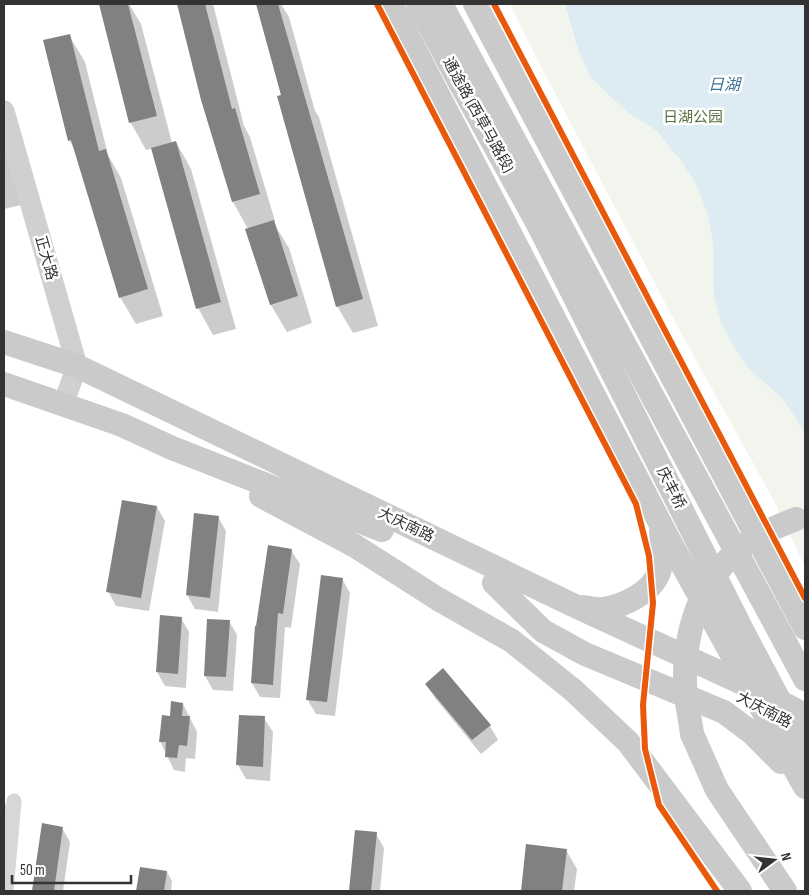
<svg xmlns="http://www.w3.org/2000/svg" width="809" height="895" font-family="'Sofia Sans Condensed','Noto Sans SC',sans-serif">
<style>
.green{fill:#f1f5ed}
.water{fill:#ddebf3}
.shadow{fill:#0003}
.building{fill:#818181}
.lines{fill:none;stroke-linecap:round;stroke-linejoin:round}
.street{stroke:#d7d7d7;stroke-width:15}
.secondary{stroke:#d0d0d0;stroke-width:21}
.primary{stroke:#cacaca;stroke-width:24}
.primary-bridge{stroke:#cacaca;stroke-width:24}
.cycleway-casing{stroke:#fff;stroke-width:9}
.cycleway{stroke:#e8590c;stroke-width:6}
.labels{text-anchor:middle;dominant-baseline:central;stroke-width:5;stroke-linejoin:round;paint-order:stroke}
.street-label{font-size:15px;fill:#333;stroke:#fff}
.park-label{font-size:15px;fill:#56703f;stroke:#fff}
.water-label{font-size:16px;font-style:italic;fill:#3f7597;stroke:#fff}
</style>
<rect width="100%" height="100%" fill="#fff"/>
<!-- green -->
<path class="green" d="M510 4H805V567L773 499 680 331 538 61Z"/>
<!-- water -->
<path class="water" d="M565 4H805V432L783 399 747 367 733 345 721 323 714 295 713 241 707 212 696 184 682 162 657 131 629 113 612 98 590 76 579 52Z"/>
<!-- shadow -->
<path class="shadow" d="M100 4H129L141 24 172 143 176 142 191 169 236 329 213 335 198 308 153 148 146 150 131 123Z
M178 4H213L244 126 250 137 275 221 273 222 289 248 312 323 287 332 271 305 248 229 233 202 202 100Z
M257 4H281L289 17 315 111 319 117 378 326 353 333 337 306Z
M69 35 85 62 108 155 121 178 163 316 136 324 120 297 76 152 69 140Z
M4 144 21 205 4 209Z
M157 507 165 521 149 611 116 606 108 591Z
M218 517 226 531 218 612 195 609 187 595Z
M291 550 300 564 291 628 285 627 280 698 260 697 252 683Z
M342 579 350 593 335 716 316 714 307 699Z
M181 618 189 632 186 688 165 686 157 672Z
M229 621 237 635 233 691 213 690 205 676Z
M426 684 490 726 498 740 481 754 435 698Z
M183 704 197 732 195 759 186 758 185 772 174 770 160 741 171 717Z
M264 718 273 732 270 781 246 779 238 765Z
M4 801 10 812 4 875Z
M43 825 62 828 70 842 63 891H34Z
M356 832 376 834 384 848 380 891H350Z
M528 846 566 850 577 869 574 891H522Z
M141 868 167 872 172 881 171 891H137Z"/>
<!-- building -->
<path class="building" d="M99 4H128L157 116 129 123Z
M177 4H205L232 109 235 108 260 194 232 202 201 100Z
M256 4H278L363 299 336 307 277 96 281 95Z
M70 34 99 151 106 149 148 289 119 298 71 140 68 141 43 40Z
M176 141 221 302 196 309 151 148Z
M274 220 298 296 270 305 245 229Z
M122 500 157 506 141 598 106 592Z
M194 513 219 516 210 598 186 595Z
M268 545 292 549 283 614 278 613 273 685 251 683 255 626H256Z
M321 575 343 578 327 702 306 700Z
M160 615 182 617 178 674 156 672Z
M207 619 230 620 226 677 204 676Z
M443 668 491 725 472 740 425 684Z
M171 701 183 703 182 716H190L187 746 179 745 177 758 165 757 166 742H159L162 715 170 716Z
M239 715 265 716 263 767 236 765Z
M42 823 63 827 54 891H32Z
M355 830 377 832 371 891H349Z
M526 844 567 849 562 891H521Z
M140 867 167 871 164 891H136Z"/>
<g class="lines">
<!-- street -->
<path class="street" d="M6 891 14 801"/>
<!-- secondary -->
<path class="secondary" d="M4 111 77 366 63 405"/>
<!-- primary -->
<path class="primary" d="M391 4 672 546 805 787
M418 4 458 79 539 226
M441 4 805 679
M475 4 805 628
M4 342 77 366 575 606 751 687 805 715
M4 384 122 425 172 448 382 530
M261 496 355 546 438 599 512 641 573 690 628 742 740 891
M494 583 543 631 585 654 724 712 752 733 781 762
M583 607C589 608 597 610 603 609 624 606 654 592 660 569 664 556 662 543 661 531
M692 734 717 790 785 891"/>
<!-- primary-bridge -->
<path class="primary-bridge" d="M539 226 742 630 805 749
M692 734C690 718 686 701 685 685 684 624 704 568 758 536 770 529 784 524 796 519"/>
<defs>
<path id="cycleway" d="M377 4 636 504 649 556 653 603 643 705 645 749 659 805 717 891
M494 4 805 598"/>
</defs>
<!-- cycleway casing -->
<use href="#cycleway" class="cycleway-casing"/>
<!-- cycleway -->
<use href="#cycleway" class="cycleway"/>
</g>
<g class="labels">
<!-- street labels -->
<g class="street-label">
<text transform="translate(478 115) rotate(61)">通途路 (西草马路段)</text>
<text transform="translate(46 258) rotate(74)">正大路</text>
<text transform="translate(671 488) rotate(63)">庆丰桥</text>
<text transform="translate(406 525) rotate(26)">大庆南路</text>
<text transform="translate(764 710) rotate(28)">大庆南路</text>
</g>
<!-- park labels -->
<g class="park-label">
<text x="693" y="117">日湖公园</text>
</g>
<!-- water labels -->
<g class="water-label">
<text x="724" y="85">日湖</text>
</g>
</g>
<!-- border -->
<rect width="809" height="895" fill="none" stroke="#333333" stroke-width="10"/>
<!-- north arrow -->
<g transform="translate(774 860) rotate(75)" stroke="#ffffff" stroke-width="4" paint-order="stroke">
<path d="M0-4L9 19L0 12L-9 19Z" fill="#333333"/>
<text y="-8" font-size="14" font-weight="bold" text-anchor="middle" fill="#333333">N</text>
</g>
<!-- scale -->
<path d="M12 875v8h119v-8" fill="none" stroke="#333333" stroke-width="2.5"/>
<text x="20" y="875" font-size="15" fill="#333333" stroke="#ffffff" stroke-width="4" paint-order="stroke">50 m</text>
</svg>
